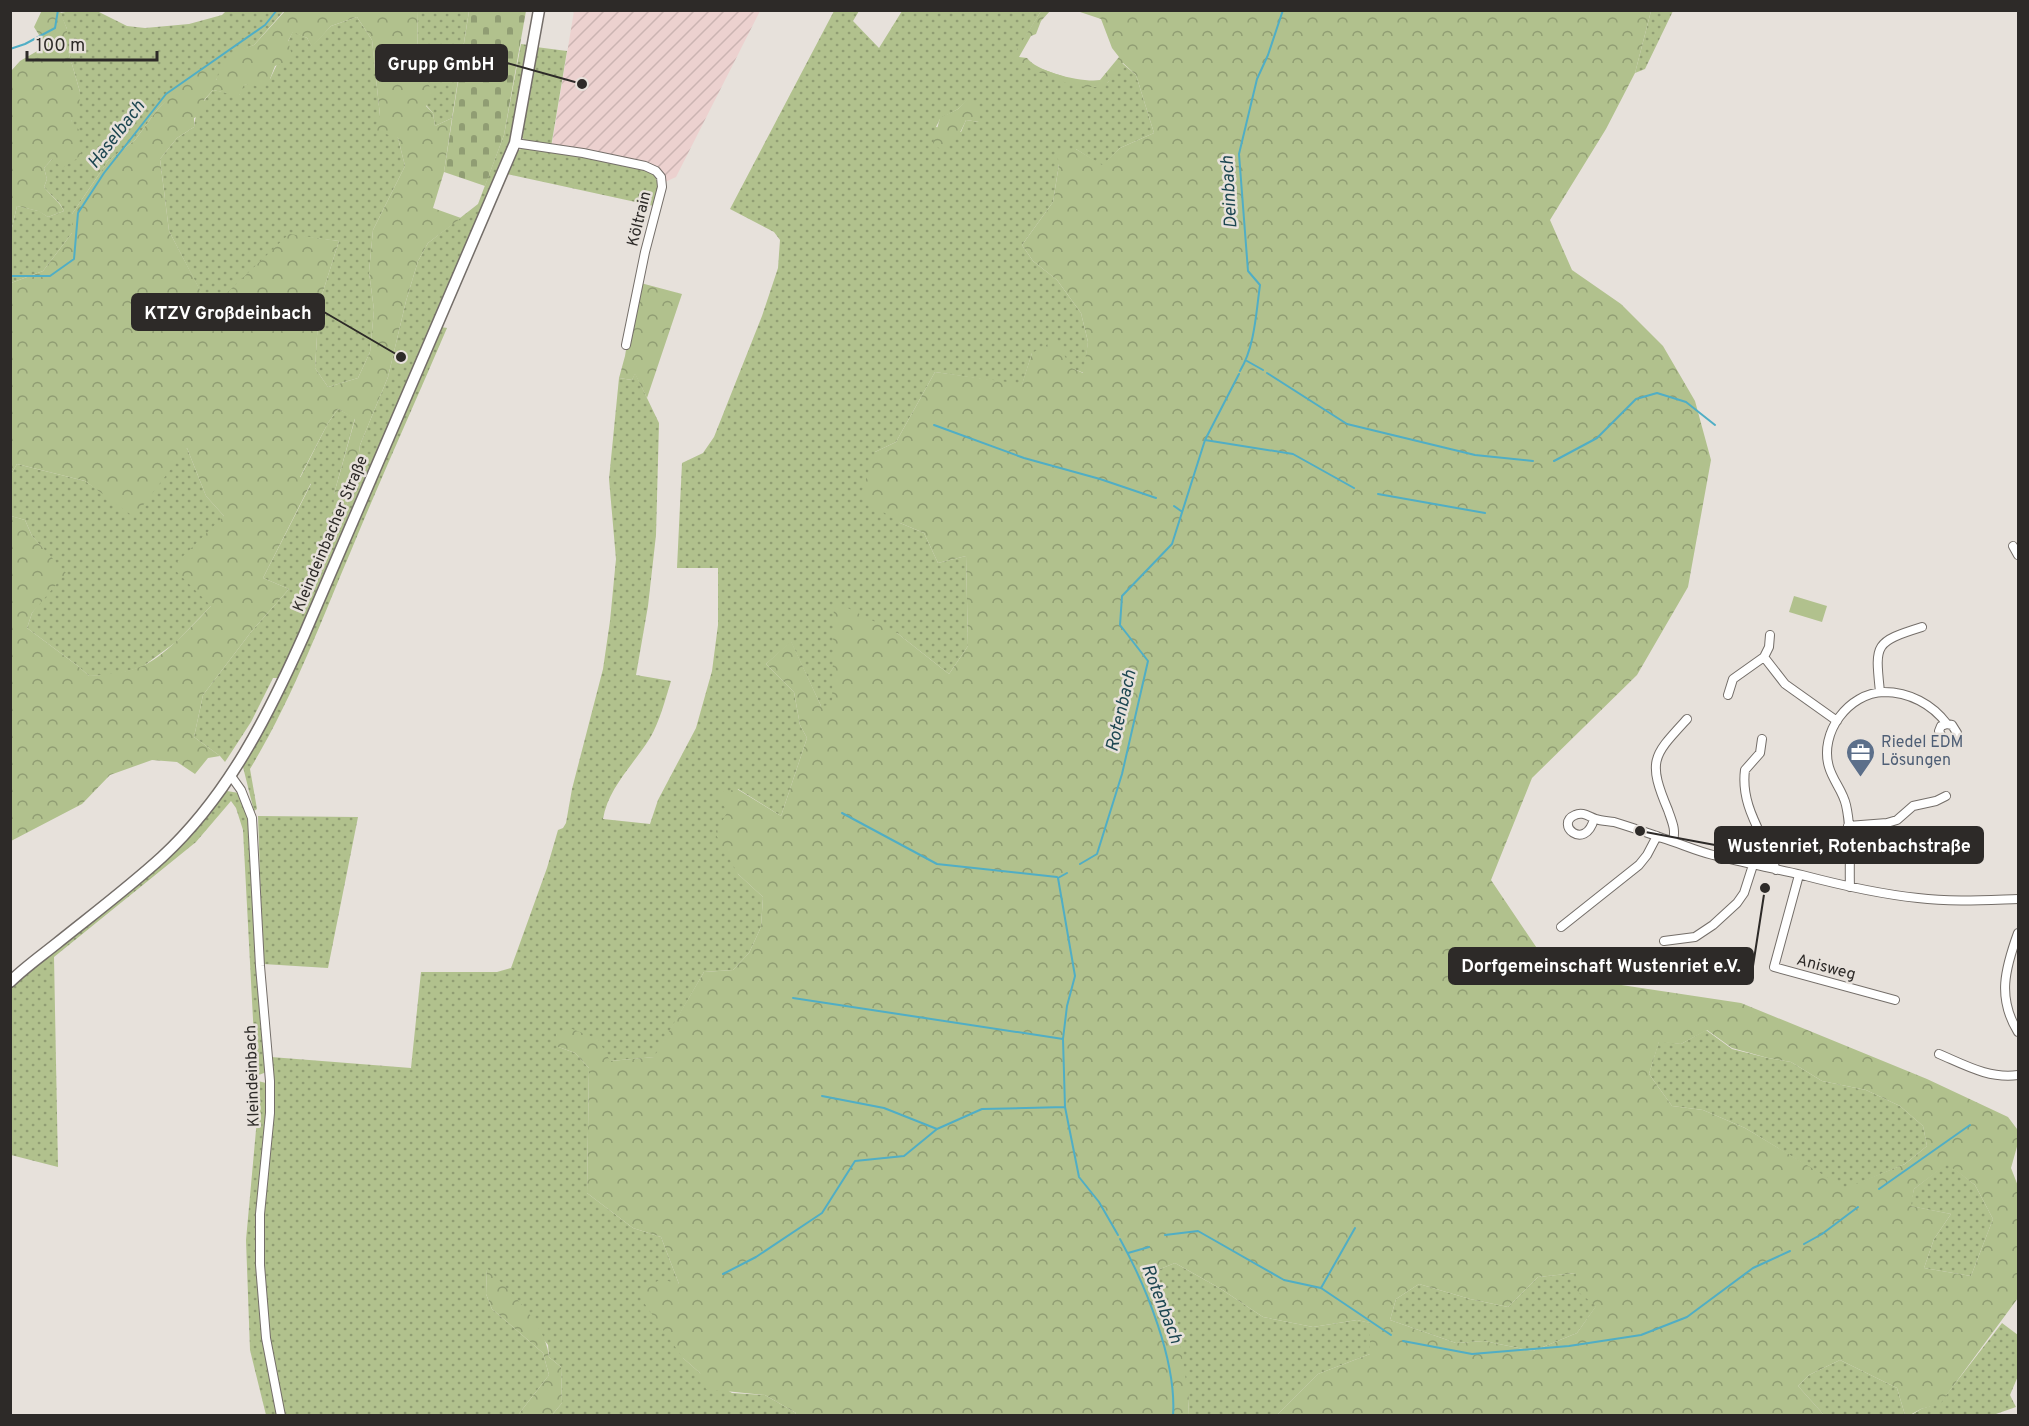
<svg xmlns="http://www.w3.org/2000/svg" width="2029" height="1426" font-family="Overpass,sans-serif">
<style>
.industrial{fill:url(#industrial-furrows)}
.grass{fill:url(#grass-dots);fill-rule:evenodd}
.forest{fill:url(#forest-crowns);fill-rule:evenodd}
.cemetery{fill:url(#cemetery-stones)}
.park{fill:#b1c18d}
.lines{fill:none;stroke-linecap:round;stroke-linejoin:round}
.stream{stroke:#50aec5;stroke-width:2}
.street-casing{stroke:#746e69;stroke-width:10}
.secondary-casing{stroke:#746e69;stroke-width:13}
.street{stroke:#fff;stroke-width:8}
.secondary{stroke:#fff;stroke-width:10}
.labels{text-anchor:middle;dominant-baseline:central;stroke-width:5;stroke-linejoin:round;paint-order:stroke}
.street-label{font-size:16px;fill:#2d2a28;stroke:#e7e1db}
.service-label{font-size:16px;fill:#4e5e75;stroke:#e7e1db;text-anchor:start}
.water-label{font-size:18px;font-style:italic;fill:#1c4651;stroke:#e7e1db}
.leader{fill:none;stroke:#2d2a28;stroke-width:2}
.callout-dot{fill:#2d2a28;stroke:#e7e1db;stroke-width:2}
.callout{fill:#2d2a28;stroke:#2d2a28;stroke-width:2}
.callout-label{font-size:18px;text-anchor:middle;font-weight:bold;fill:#fff}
</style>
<defs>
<pattern id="industrial-furrows" width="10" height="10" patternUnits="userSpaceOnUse" patternTransform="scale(1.5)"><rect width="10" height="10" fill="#ecd1cf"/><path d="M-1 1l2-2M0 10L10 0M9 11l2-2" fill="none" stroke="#cbb4b2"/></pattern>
<pattern id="grass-dots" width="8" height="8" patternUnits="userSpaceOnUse" patternTransform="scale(1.5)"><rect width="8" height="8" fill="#b1c18d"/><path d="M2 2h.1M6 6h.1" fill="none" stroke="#909d73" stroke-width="1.8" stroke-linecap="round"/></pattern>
<pattern id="forest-crowns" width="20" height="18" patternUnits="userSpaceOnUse" patternTransform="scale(1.5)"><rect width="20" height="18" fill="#b1c18d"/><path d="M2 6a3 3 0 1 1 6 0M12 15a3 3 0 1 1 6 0" fill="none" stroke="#909d73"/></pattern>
<pattern id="cemetery-stones" width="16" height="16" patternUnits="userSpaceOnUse" patternTransform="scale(1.5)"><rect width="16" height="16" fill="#b1c18d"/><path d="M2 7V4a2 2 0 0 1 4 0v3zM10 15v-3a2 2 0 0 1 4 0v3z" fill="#909d73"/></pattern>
</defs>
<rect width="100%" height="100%" fill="#e7e1db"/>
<!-- industrial -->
<path class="industrial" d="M574 11H760L676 177 665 182 657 180 655 175 551 150Z"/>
<!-- grass -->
<path class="grass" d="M71 11H97L127 26 145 28 189 24 222 15 226 11H282L283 12 254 45 239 51 215 81 176 91 157 110 135 140 108 161 72 214V233L43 271 11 283V232L17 206 39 211 48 217 64 211C60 201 51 196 44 187L47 179 44 168 52 159 76 144 71 121 80 92 67 47V29L60 13Z
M418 11H469L452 118 435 126 433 113 426 105 417 56Z
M834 11H859L853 21 879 48 902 11H1041L1012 59 1094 87 1108 82 1118 66 1122 63 1136 75 1154 133 1120 148 1102 166 1076 149 1059 164 1053 202 1022 245 1033 261 1057 280 1081 313 1088 342 1084 373 1032 353 1022 385 935 372 896 442 875 452 900 523 924 533 938 563 966 556 968 646 949 674 897 633 832 706H821L791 642 766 664 794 692 800 725 807 738 781 816 738 789 728 811 738 874 763 897 761 927 749 953 733 970 704 972 655 1057 610 1061 556 1046 575 1053 589 1068 587 1193 633 1228 661 1237 679 1284 683 1358 700 1373 732 1393 765 1395 796 1413 794 1415H552L562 1403 561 1367 549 1357 548 1345 487 1269 486 1294 492 1309 543 1353 549 1375 518 1415H285L269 1342 263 1264 264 1212 270 1154 273 1093 271 1057 411 1068 421 972H497L511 968 547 868 558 830 563 828 566 823 572 789 603 669 610 621 616 559 609 479 619 378 632 380 635 373 659 423 656 535 648 606 636 675 671 681C665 700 660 721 650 738 634 764 608 788 603 819L650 824 658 800 696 728 712 671 718 625V568H677L682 463 703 453 714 437 762 316 778 268 780 240 774 232 730 209ZM969 99 979 122 966 120 961 132 936 127 940 119 958 109Z
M1651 11H1673L1645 69 1635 73Z
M357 17 372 40 380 116 398 138 405 166 373 230 369 272 374 310 370 352 358 378 328 387 315 368 319 304 339 241 289 235 210 310 169 231 160 159 177 138 194 127C195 112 203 101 213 90L239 95 243 85 270 79 293 31 307 38 312 46 331 26Z
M521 44 529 45 511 138 505 158 279 678H273L251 722 225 762 220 756 194 737 203 695 251 632 289 589 263 578 311 484 300 478 328 423 338 409 355 418 334 494V530L354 490 360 445 388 377 406 301 418 261 428 243 478 204 504 135Z
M536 47 567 51 551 147 525 141 521 136Z
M522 146 638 167C663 176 659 183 654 206L507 174 514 150H520Z
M441 327 447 328C416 401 383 473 353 546 321 621 293 698 250 769L257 809 254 811 243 767 271 718 294 668Z
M187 448 206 496 224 516 211 606 176 642 142 667 114 675 89 676 78 666 27 628 32 613 42 599 47 553 32 536 25 520 11 516V474L17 464 85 481 107 496Z
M227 791 239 793 244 801 249 824 266 1071 264 1073 256 1076 243 830 236 808 231 801 196 842 54 957 58 1167 11 1155 10 987 140 881 223 792Z
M258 816 358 817 328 968 263 964Z
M1706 1030 1732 1049 1768 1058 1791 1062 1822 1081 1866 1090 1900 1106 1923 1126 1927 1146 1905 1164 1845 1189 1745 1128 1703 1110 1672 1106 1649 1074 1659 1041 1681 1044Z
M258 1081 266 1083C267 1143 259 1202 258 1261 256 1314 268 1365 278 1415H266L250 1350 246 1240 260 1086Z
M1947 1163 1975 1185 1993 1219 1971 1276 1924 1268 1934 1239 1951 1214 1910 1206 1914 1189Z
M1175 1263 1221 1289 1263 1317 1313 1327 1357 1320 1371 1323 1370 1354 1318 1374 1277 1415H1188L1189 1399 1150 1273Z
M1576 1273 1597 1305 1577 1333 1533 1351 1484 1341 1456 1343 1390 1320 1396 1299 1419 1284 1470 1299 1508 1307 1538 1277Z
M2002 1323 2018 1335V1376L2010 1395 2016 1407 1993 1415 1910 1416 1921 1409 1940 1403Z
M1840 1360 1897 1388 1905 1415H1824L1798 1386 1809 1375Z"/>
<!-- forest -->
<path class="forest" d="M42 10 60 11 67 29V47L80 92 79 112 71 121 80 131 76 144 82 151 78 158 62 168 52 159 44 168 47 179 44 187C51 196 59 201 64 211L48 217 38 211 17 206 11 232V71L20 61 46 46 34 27Z
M285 11H418L417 56 433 95 426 106 433 113 435 126 452 118 444 172 433 208 461 218 428 243 418 261 406 301 388 377 360 445 354 490 333 532 334 494 355 419 338 409 328 423 300 477 311 483 263 578 289 589 251 632 203 695 194 737 220 756 208 758 195 774 177 762 152 760 110 775 82 804 11 841V516L25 520 32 536 66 573 32 613 27 628 78 666 89 676C106 675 123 673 140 667 162 659 194 624 211 606L172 567 224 516 206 496 187 448 134 517 85 481 17 464 11 474V283L43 271 72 233V214L108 161 135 140 157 110 194 70H209L216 80 224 63 239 50 254 45ZM357 17 372 40 380 116 374 130 398 138 405 166 373 230 369 272 374 310 370 352 358 378 328 387 315 368 319 304 339 241 289 234 210 309 169 231 160 159 177 138 194 127V118L206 113 204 100 213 90 239 96 244 85 251 84 263 89 270 79 275 66 293 59 288 41 293 32 307 38 312 47 331 26Z
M1041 11H1050L1041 21 1036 34 1031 36 1019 57 1027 58C1037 72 1083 83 1100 80L1119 57 1112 48 1101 19 1077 11H1651L1635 73 1606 129 1550 220 1572 270 1621 304 1663 346 1695 401 1711 460 1688 587 1637 675 1532 778 1491 880 1555 975 1741 1003 1927 1079 2008 1117 2017 1129 2018 1135V1143L2011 1168 2018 1186V1298L1940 1404 1921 1409 1910 1415H1905L1897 1388 1840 1360 1809 1375 1798 1386 1824 1415H1277L1318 1374 1370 1354V1323L1357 1320 1313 1327 1263 1317 1221 1289 1175 1263 1150 1273 1177 1326 1189 1399 1188 1415H794L796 1413 765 1395 706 1389 700 1373 683 1358 637 1293 661 1279 679 1284 661 1237 633 1228 587 1193 589 1068 575 1053 556 1046V1032L572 1029 598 1039 610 1061 654 1057 704 972 733 970 749 953 761 927 763 897 738 874 715 833 728 811 714 794 737 789 781 816 807 738 800 725 794 692 766 664 791 641 821 706 832 705 834 601 897 633 949 674 968 646 966 556 938 563 924 533 900 523 860 497 875 452 896 442 935 372 1022 384 1032 353 1055 340 1072 368 1083 373 1088 342 1081 313 1057 280 1033 261 1022 245 1053 202 1059 164 1056 149H1076L1102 165 1120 148 1154 133 1136 75 1123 63C1116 68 1114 76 1108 82 1089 99 1031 69 1011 59ZM1707 1030 1732 1048 1768 1058 1791 1062 1822 1081 1866 1090 1900 1106 1923 1126 1927 1146 1905 1164 1845 1188 1745 1128 1703 1110 1672 1106 1649 1074 1659 1042 1681 1044ZM1947 1164 1975 1185 1993 1219 1971 1276 1924 1268 1934 1239 1951 1214 1911 1206 1914 1189ZM1576 1273 1577 1291 1596 1306 1577 1333 1533 1351 1484 1341 1456 1343 1390 1320 1396 1299 1419 1284 1470 1299 1508 1307 1538 1277Z
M969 98 981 109 979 122 966 120C959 136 956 142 940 149L933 143 940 118 958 109Z
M637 282 682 294 647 398 635 374 632 380 619 378 625 356Z
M487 1268C509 1291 546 1324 549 1357L561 1367 562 1403 552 1415H518L549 1375 543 1353 492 1309 486 1294Z"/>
<!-- cemetery -->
<path class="cemetery" d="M469 11H526L504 135 485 186 444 172Z"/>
<!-- park -->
<path class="park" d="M1794 596 1827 606 1822 622 1789 612Z"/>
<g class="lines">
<!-- stream -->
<path class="stream" d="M10 49 25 44 55 28 58 10
M10 276H50L74 259 78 213 104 173 166 94 265 25 277 10
M1247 361 1263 370
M1240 371C1255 346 1256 313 1260 285L1248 271 1239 154 1257 79 1268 55 1283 10
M1267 373 1347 424 1475 455 1533 461
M934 425 1024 458 1100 479 1156 498
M1205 440 1293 454 1354 488
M1554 461 1597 438 1636 399 1657 393 1686 402 1715 425
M1378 494 1485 513
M1174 506 1181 511
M842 813 937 864 1057 877
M1080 864 1097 854 1122 774 1148 661 1120 625 1122 596 1172 544 1205 440 1239 374
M1067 873 1058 878 1075 976 1067 1006 1063 1039 1065 1107 1079 1177 1099 1202 1118 1235
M793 998 1063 1039
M822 1096 884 1108 937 1129
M1879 1189 1970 1125
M1165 1235 1198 1231 1284 1280 1321 1288 1391 1335
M1120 1239C1146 1286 1177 1362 1173 1416
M1804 1244 1822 1234 1858 1207
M1128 1253 1149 1247
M723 1274 756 1257 822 1213 855 1161 904 1156 937 1129 982 1109 1065 1107
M1321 1288 1355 1228
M1403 1341 1472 1354 1569 1346 1641 1335 1687 1317 1753 1268 1790 1251"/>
<defs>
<path id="street" d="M515 143 583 153 645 166 656 171 661 177 662 187 645 252 626 345
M2013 546 2018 555
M1764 657 1785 684 1837 721
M1880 692C1875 644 1874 642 1922 627
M1728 695 1733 679 1764 657 1769 647 1770 635
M1762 739 1760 753 1745 770C1740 808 1765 836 1776 870
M231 776 241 790 252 818 260 966 270 1081V1113L260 1214V1265L266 1338 281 1416
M1594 819C1585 852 1554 824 1575 815 1583 811 1589 817 1596 819 1601 821 1608 821 1614 822 1630 827 1646 832 1662 838 1679 843 1696 851 1713 855 1743 863 1773 868 1802 875 1840 885 1879 894 1918 898 1951 902 1985 900 2018 899
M1848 826 1887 823 1897 820 1913 806 1936 801 1946 796
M1673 841C1676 829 1672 822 1668 810 1647 760 1653 756 1687 719
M1799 875 1774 967 1895 1000
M1850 887C1849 861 1852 831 1846 805 1843 791 1833 781 1829 767 1819 733 1848 693 1884 692 1909 692 1932 704 1947 724L1952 725 1957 733 1955 737 1950 741 1943 739 1939 731 1941 726 1947 724
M1561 927 1639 865 1647 855 1657 836
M2018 933C2005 969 1997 998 2018 1032
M1664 941 1695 937 1713 925 1737 903 1744 893 1753 865
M1939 1054C1965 1065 1989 1079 2018 1075"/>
<path id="secondary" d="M10 982C24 968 41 956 56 944 92 915 128 888 162 857 228 796 268 716 304 635L515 143 539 10"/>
</defs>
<!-- street casing -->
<use href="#street" class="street-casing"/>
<!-- secondary casing -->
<use href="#secondary" class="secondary-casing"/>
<!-- street -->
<use href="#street" class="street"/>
<!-- secondary -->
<use href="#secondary" class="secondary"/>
</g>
<!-- icons -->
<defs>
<symbol id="office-pin" viewBox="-11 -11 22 30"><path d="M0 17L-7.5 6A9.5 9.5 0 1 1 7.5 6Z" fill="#5c6f8a" stroke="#e7e1db"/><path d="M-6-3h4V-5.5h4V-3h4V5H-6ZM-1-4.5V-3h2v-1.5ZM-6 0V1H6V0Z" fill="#fff"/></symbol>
</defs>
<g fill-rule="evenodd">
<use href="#office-pin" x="1844" y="736" width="33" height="45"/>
</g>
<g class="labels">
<!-- street labels -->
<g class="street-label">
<text transform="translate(640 219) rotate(-76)">Költrain</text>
<text transform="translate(331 534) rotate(-67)">Kleindeinbacher Straße</text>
<text transform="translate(1826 968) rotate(15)">Anisweg</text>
<text transform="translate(253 1076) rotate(-92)">Kleindeinbach</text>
</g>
<!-- service labels -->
<g class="service-label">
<text x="1881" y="743">Riedel EDM<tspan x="1881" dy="18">Lösungen</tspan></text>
</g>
<!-- water labels -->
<g class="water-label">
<text transform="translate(117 135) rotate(-52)">Haselbach</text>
<text transform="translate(1230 192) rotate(-93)">Deinbach</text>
<text transform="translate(1122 711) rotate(-77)">Rotenbach</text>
<text transform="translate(1161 1304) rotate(69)">Rotenbach</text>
</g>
</g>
<!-- callouts -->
<path class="leader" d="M582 84L507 63M401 357L324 312M1640 831L1715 845M1765 888L1753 966"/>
<g class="callout-dot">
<circle cx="582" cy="84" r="6"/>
<circle cx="401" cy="357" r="6"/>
<circle cx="1640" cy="831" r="6"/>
<circle cx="1765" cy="888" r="6"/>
</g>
<g class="callout">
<rect x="376" y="45" width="131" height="36" rx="6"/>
<rect x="132" y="294" width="192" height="36" rx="6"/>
<rect x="1715" y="827" width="268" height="36" rx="6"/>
<rect x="1449" y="948" width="304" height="36" rx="6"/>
</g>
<g class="callout-label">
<text x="441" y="70">Grupp GmbH</text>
<text x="228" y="319">KTZV Großdeinbach</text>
<text x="1849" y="852">Wustenriet, Rotenbachstraße</text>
<text x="1601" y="972">Dorfgemeinschaft Wustenriet e.V.</text>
</g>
<!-- border -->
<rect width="2029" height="1426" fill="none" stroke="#2d2a28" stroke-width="24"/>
<!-- scale -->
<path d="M27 51v9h130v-9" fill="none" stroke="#2d2a28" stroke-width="3"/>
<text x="36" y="51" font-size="18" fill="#2d2a28" stroke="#e7e1db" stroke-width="4.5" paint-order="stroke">100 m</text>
</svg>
